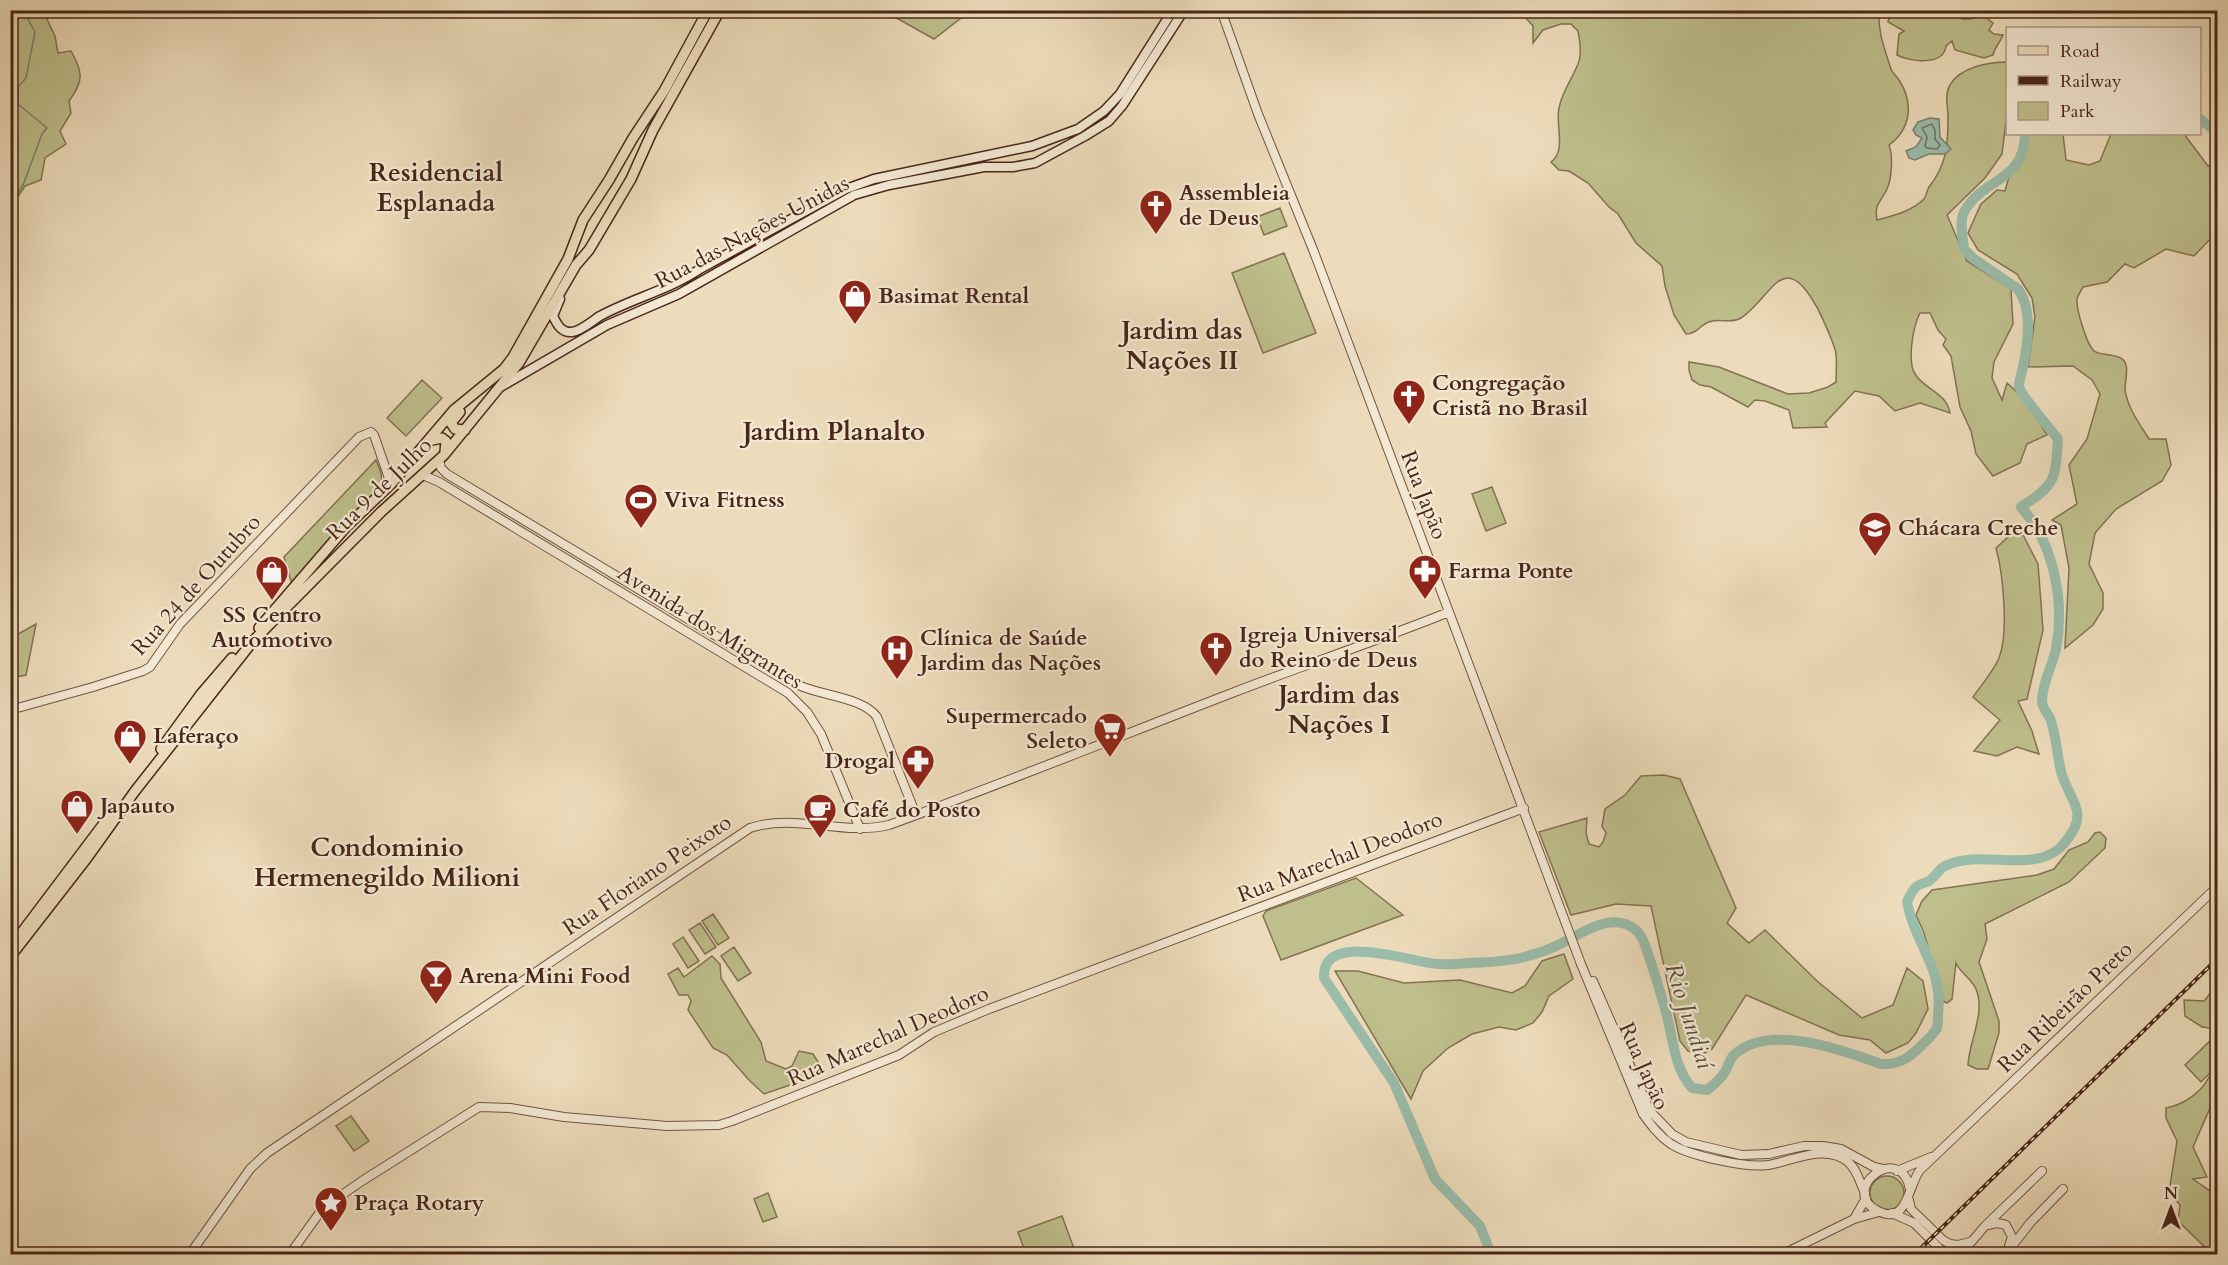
<svg xmlns="http://www.w3.org/2000/svg" width="2228" height="1265" font-family="Cardo,serif">
<style>
.green{fill:#bebf8c;stroke:#847252;stroke-width:1.5}
.water{fill:#9abcaa;stroke:#7a8070;stroke-width:1.5}
.lines{fill:none;stroke-linecap:round;stroke-linejoin:round}
.shore{stroke:#727161;stroke-width:1.5}
.stream{stroke:#7a8070;stroke-width:1.5}
.river{stroke:#9abcaa;stroke-width:10}
.tertiary-casing{stroke:#725441;stroke-width:10}
.secondary-casing{stroke:#492618;stroke-width:11}
.primary-casing{stroke:#492618;stroke-width:12}
.tertiary{stroke:#f3e8d3;stroke-width:8}
.secondary{stroke:#f3e8d3;stroke-width:8}
.primary{stroke:#eddcbb;stroke-width:9}
.rail-casing{stroke:#492618;stroke-width:4}
.rail{stroke:#f3e8d3;stroke-width:1.5;stroke-dasharray:4.5;stroke-linecap:butt}
.labels{text-anchor:middle;dominant-baseline:central;stroke-width:4.5;stroke-linejoin:round;paint-order:stroke}
.poi-label{font-size:22px;font-weight:bold;fill:#492618;stroke:#f3e8d3;text-anchor:start}
.street-label{font-size:22px;fill:#492618;stroke:#f3e8d3}
.water-label{font-size:24px;font-style:italic;fill:#5d4c3c;stroke:#f3e8d3}
.quarter-label{font-size:26px;font-weight:bold;fill:#492618;stroke:#f3e8d3}
</style>
<rect width="100%" height="100%" fill="#eddcbb"/>
<filter id="stains"><feTurbulence type="fractalNoise" baseFrequency=".00333" numOctaves="4"/><feColorMatrix values="0 0 0 0 .2 0 0 0 0 .09 0 0 0 0 .02 0 0 0 .5 -.17"/></filter>
<radialGradient id="worn" r=".72"><stop offset=".6" stop-color="#630" stop-opacity="0"/><stop offset="1" stop-color="#630" stop-opacity=".3"/></radialGradient>
<!-- green -->
<path class="green" d="M11 10 43 11 55 36 58 53 71 51C83 72 84 81 69 101L71 113 60 131 66 144 45 158 41 180 25 186 11 207Z
M1524 10 1879 11C1878 33 1884 47 1891 69 1893 74 1896 75 1899 80 1914 103 1911 129 1889 145 1893 156 1892 178 1887 189 1881 202 1874 203 1877 220 1893 216 1912 211 1924 199 1927 195 1927 190 1929 187 1947 164 1948 145 1948 117 1948 106 1944 95 1950 85 1960 67 1989 62 2007 62V112L2002 154 1985 178 1947 215 1967 261 2011 289 2013 324 1994 362 1992 378 2002 400 2007 383 2026 400 2047 435 2027 444 2020 463 1993 476 1976 454 1971 431 1960 407 1951 356 1943 345 1946 339 1938 330 1930 313H1920C1913 326 1907 361 1915 374 1925 390 1947 393 1950 413L1920 403 1895 411 1879 396 1855 391 1825 423 1827 427 1793 428 1789 410 1765 401 1755 400 1748 407 1711 387 1700 385 1692 380 1689 370V362L1719 367 1788 394 1809 393 1828 387 1836 382C1836 373 1837 363 1836 354 1835 345 1820 312 1815 304 1782 247 1771 299 1741 318 1731 324 1720 318 1709 322 1700 325 1697 334 1686 334L1674 315 1665 286 1662 266 1636 243 1618 214 1609 207 1588 183 1569 171 1559 170 1551 162C1567 150 1555 125 1559 108 1562 92 1572 79 1578 64 1582 55 1580 41 1578 31L1571 24H1561L1543 30 1533 43V26L1524 16Z
M884 11V10L970 11 934 39Z
M1891 11H1966L1962 19H1971L1981 14 1993 23 1989 30 1994 34 2003 35C2000 43 1995 46 1993 55L1984 58 1955 50 1952 41 1946 46C1944 66 1910 62 1897 55L1899 34 1904 31 1888 22Z
M2025 134H2063L2066 160 2089 165 2100 161 2111 134H2184L2208 166 2217 163V236L2214 235 2194 256 2166 249 2134 268 2125 264 2107 282 2083 287C2081 291 2078 295 2077 299 2076 309 2087 345 2094 351 2103 357 2123 352 2126 365 2128 372 2125 381 2125 389 2127 407 2139 423 2149 439H2166L2171 465 2162 481 2116 509 2095 533 2089 564 2103 593V609L2093 625 2065 648 2069 568 2061 525 2052 520 2077 504 2069 465 2087 439 2100 394 2092 380 2073 366 2028 367 2035 317 2032 298 2017 274 1978 250 1968 233 1981 204 1997 190 2005 191 2010 173 2024 155Z
M1280 208 1287 226 1264 235 1257 217Z
M1284 253 1316 333 1263 353 1232 273Z
M422 380 442 398 406 436 387 418Z
M376 460 381 473 382 485 341 526 294 583 291 581 284 557Z
M1492 487 1506 523 1486 531 1472 494Z
M2019 527 2038 564 2043 630 2027 699 2018 701 2032 731 2039 754 2017 747 1997 756 1974 751 2000 720 1973 697C1982 684 1993 672 1999 658 2009 633 2003 573 1996 548Z
M36 624 26 675 11 678V638Z
M1664 775 1680 779 1736 908 1727 923 1749 943 1765 930 1817 981 1862 1018 1893 1005 1907 968 1923 981 1928 1009 1916 1033 1908 1043 1886 1053 1870 1040 1839 1035 1746 995 1712 1049 1703 1054 1688 1051 1680 1041 1651 906 1616 904 1571 915 1539 832 1587 818 1586 833 1589 844 1599 847 1603 842 1606 833 1602 826 1605 809 1625 795 1641 776Z
M2100 832 2106 838 2105 848 2069 882 1985 924 1987 939 1979 962 1999 1021V1033L1988 1069H1977L1968 1065C1969 1041 1986 1013 1976 989 1971 978 1961 974 1956 963L1952 999 1947 1003 1943 1001 1924 933 1916 915 1922 901 1932 890 2037 875 2054 869 2069 850 2088 842 2095 833Z
M1356 878 1403 915 1281 960 1263 916 1266 911Z
M713 914 729 938 718 945 702 921Z
M700 923 716 947 705 954 689 930Z
M683 937 699 961 688 968 673 944Z
M734 947 751 973 738 981 721 956Z
M1564 954 1573 979 1549 996 1542 1012 1533 1023 1516 1030 1499 1027 1472 1034 1448 1048 1423 1071 1411 1099 1335 971H1358L1404 983 1460 980 1512 993 1525 986 1542 961Z
M712 956 720 964 721 978 761 1042 766 1061 786 1069 792 1066 799 1051 813 1054 823 1070 793 1084 764 1094 749 1080 727 1055 713 1048 688 1010 691 1001 688 995H679L668 974 678 968 684 977Z
M2213 990 2217 997V1029L2202 1027 2185 1016 2184 1000 2204 1001Z
M2214 1037 2217 1040V1066L2201 1082 2185 1065Z
M2209 1077H2217V1106H2211L2193 1147 2207 1177 2193 1179 2217 1196V1242L2210 1252 2178 1221 2180 1205 2169 1192 2177 1141 2166 1118V1108C2183 1105 2201 1093 2209 1077Z
M351 1116 369 1141 354 1151 336 1126Z
M1870 1193a17 17 0 1 1 34 0a17 17 0 1 1-34 0Z
M768 1193 777 1217 763 1222 754 1199Z
M1062 1216 1076 1254H1026L1018 1232Z"/>
<!-- water -->
<path class="water" d="M1930 118 1939 119 1940 137 1951 149 1945 154H1929L1915 160 1909 158 1906 151 1916 147 1922 138 1916 135 1913 130 1918 122Z"/>
<g class="lines">
<!-- shore -->
<path class="shore" d="M1932 124 1935 130V139L1940 145 1937 149 1927 148 1925 146 1927 137 1922 128Z"/>
<!-- stream -->
<path class="stream" d="M10 199 15 198 23 185 42 134 47 128 18 104V87L26 78 35 32 23 10"/>
<!-- river -->
<path class="river" d="M2200 119 2218 133
M1491 1254 1480 1226 1435 1179 1394 1083 1324 978C1322 929 1412 963 1438 964 1448 965 1459 964 1470 963 1487 962 1507 962 1524 957 1536 954 1551 949 1562 943 1584 932 1614 910 1637 931 1644 938 1647 951 1650 960 1656 977 1661 995 1666 1012 1673 1038 1674 1068 1692 1088L1707 1090C1715 1084 1721 1079 1726 1070 1729 1064 1730 1058 1735 1054 1770 1023 1842 1050 1881 1064 1899 1065 1909 1058 1921 1046 1926 1041 1934 1034 1937 1028 1938 1024 1938 1018 1938 1014 1944 969 1914 942 1907 902 1909 898 1912 890 1916 887 1919 884 1925 883 1929 881 1935 877 1939 869 1945 866 1981 848 2029 874 2060 848 2063 845 2066 841 2069 837 2088 812 2070 800 2062 775 2057 758 2057 739 2051 721 2049 714 2042 709 2042 701 2042 683 2052 667 2056 649 2065 602 2054 543 2021 507 2057 484 2055 479 2058 439 2051 430 2020 394 2019 386 2019 380 2022 372 2023 367 2028 343 2033 310 2018 289L1974 259 1964 249C1963 238 1959 222 1964 212 1983 177 2024 183 2025 134"/>
<defs>
<path id="tertiary" d="M1221 10 1258 114 1314 252 1581 964 1643 1114C1651 1125 1659 1136 1671 1144 1690 1156 1746 1168 1768 1165 1793 1161 1825 1143 1848 1162 1857 1169 1860 1183 1865 1193
M439 460 441 468 447 474 796 684C820 696 863 697 877 717L916 815
M423 475 439 482 788 693 807 712 821 734 860 829
M10 710 93 687 143 671 150 667 180 624 359 437 371 432 374 435 391 484
M1593 981 1650 1111 1672 1134 1686 1142 1741 1155 1769 1154 1804 1146H1823L1841 1149 1874 1167 1883 1169
M1897 1171 1931 1157
M1910 1189C1900 1140 1837 1191 1878 1211 1908 1226 1908 1185 1920 1170L2218 886
M1866 1198 1854 1219 1879 1212
M1909 1200 1911 1209 1943 1240 1950 1244 1958 1245 1970 1242
M1892 1213 1914 1223 1945 1254
M1988 1225 1997 1223 2006 1225 2012 1237 2009 1246
M190 1254 250 1169 267 1153 750 828C795 813 843 836 889 825 1004 783 1118 737 1232 693 1304 665 1377 641 1449 612
M290 1254 323 1208 362 1181 479 1107 510 1108 564 1117 667 1126 719 1125 732 1121 899 1055 934 1032 989 1009 1524 808
M1783 1254 1854 1219
M1961 1254 1985 1226 2042 1171
M2006 1254 2030 1223 2063 1189"/>
<path id="secondary" d="M560 299 553 316C557 324 561 333 572 332 581 331 592 321 600 316 633 298 669 290 700 269L846 189 874 179 1032 146 1078 129 1104 111 1120 94 1173 10
M502 386 607 325 679 294 854 195 889 185 984 167H1013L1035 163 1085 136 1109 121 1122 106 1184 10"/>
<path id="primary" d="M460 412 451 423 455 429 465 430
M428 441 442 438 446 441 445 452
M259 628 346 527 391 484 454 410 504 369 513 357 568 259 583 220 609 180 633 138 664 91 708 10
M161 749 201 694 232 658
M16 940 114 810
M10 957 87 858 135 791 253 641 381 512 444 455 519 363 576 265 589 250 631 179 653 130 720 10"/>
</defs>
<!-- tertiary casing -->
<use href="#tertiary" class="tertiary-casing"/>
<!-- secondary casing -->
<use href="#secondary" class="secondary-casing"/>
<!-- primary casing -->
<use href="#primary" class="primary-casing"/>
<!-- tertiary -->
<use href="#tertiary" class="tertiary"/>
<!-- secondary -->
<use href="#secondary" class="secondary"/>
<!-- primary -->
<use href="#primary" class="primary"/>
<defs>
<path id="rail" d="M1915 1254 2218 958"/>
</defs>
<!-- rail casing -->
<use href="#rail" class="rail-casing"/>
<!-- rail -->
<use href="#rail" class="rail"/>
</g>
<!-- icons -->
<defs>
<symbol id="church-pin" viewBox="-11 -11 22 30"><path d="M0 17L-7.5 6A9.5 9.5 0 1 1 7.5 6Z" fill="#8f2418" stroke="#f3e8d3"/><path d="M-1.2-6h2.4v3.5h3.3v2.4h-3.3V6h-2.4V-.1h-3.3v-2.4h3.3Z" fill="#fff"/></symbol>
<symbol id="shop-pin" viewBox="-11 -11 22 30"><path d="M0 17L-7.5 6A9.5 9.5 0 1 1 7.5 6Z" fill="#8f2418" stroke="#f3e8d3"/><path d="M-5-2.5h2.3a2.7 3.5 0 0 1 5.4 0H5L5.5 6h-11ZM-1.5-2.5h3a1.5 2.3 0 0 0-3 0Z" fill="#fff"/></symbol>
<symbol id="stadium-pin" viewBox="-11 -11 22 30"><path d="M0 17L-7.5 6A9.5 9.5 0 1 1 7.5 6Z" fill="#8f2418" stroke="#f3e8d3"/><path d="M0-5a6.5 5 0 1 0 0 10a6.5 5 0 1 0 0-10ZM-3.5-1.8h7v3.6h-7Z" fill="#fff"/></symbol>
<symbol id="school-pin" viewBox="-11 -11 22 30"><path d="M0 17L-7.5 6A9.5 9.5 0 1 1 7.5 6Z" fill="#8f2418" stroke="#f3e8d3"/><path d="M0-5L7-2L0 1L-7-2ZM-4 1L0 2.5L4 1V4Q0 6-4 4Z" fill="#fff"/></symbol>
<symbol id="pharmacy-pin" viewBox="-11 -11 22 30"><path d="M0 17L-7.5 6A9.5 9.5 0 1 1 7.5 6Z" fill="#8f2418" stroke="#f3e8d3"/><path d="M-2-6h4v4h4v4h-4v4h-4v-4h-4v-4h4Z" fill="#fff"/></symbol>
<symbol id="hospital-pin" viewBox="-11 -11 22 30"><path d="M0 17L-7.5 6A9.5 9.5 0 1 1 7.5 6Z" fill="#8f2418" stroke="#f3e8d3"/><path d="M-5-5h3v3.5h4V-5h3V5h-3V1.5h-4V5h-3Z" fill="#fff"/></symbol>
<symbol id="supermarket-pin" viewBox="-11 -11 22 30"><path d="M0 17L-7.5 6A9.5 9.5 0 1 1 7.5 6Z" fill="#8f2418" stroke="#f3e8d3"/><path d="M-6-5.5h2.5l.6 2H6L4.5 2H-2.5L-4.4-4H-6ZM-1.5 3.2a1.3 1.3 0 1 0 .1 0ZM3 3.2a1.3 1.3 0 1 0 .1 0Z" fill="#fff"/></symbol>
<symbol id="cafe-pin" viewBox="-11 -11 22 30"><path d="M0 17L-7.5 6A9.5 9.5 0 1 1 7.5 6Z" fill="#8f2418" stroke="#f3e8d3"/><path d="M-5.5-4.5H6V0H3Q3 3.5 0 3.5H-2.5Q-5.5 3.5-5.5 0ZM3-3.2v2h1.7v-2ZM-6 4.5H4V6H-6Z" fill="#fff"/></symbol>
<symbol id="bar-pin" viewBox="-11 -11 22 30"><path d="M0 17L-7.5 6A9.5 9.5 0 1 1 7.5 6Z" fill="#8f2418" stroke="#f3e8d3"/><path d="M-6-5H6L.8 .8V4.5H3.5V6h-7V4.5H-.8V.8Z" fill="#fff"/></symbol>
<symbol id="sight-pin" viewBox="-11 -11 22 30"><path d="M0 17L-7.5 6A9.5 9.5 0 1 1 7.5 6Z" fill="#8f2418" stroke="#f3e8d3"/><path d="M0-6L1.8-2.2L6-1.7L2.9 1.2L3.7 5.4L0 3.3L-3.7 5.4L-2.9 1.2L-6-1.7L-1.8-2.2Z" fill="#fff"/></symbol>
</defs>
<g fill-rule="evenodd">
<use href="#church-pin" x="1137" y="187" width="38" height="52"/>
<use href="#shop-pin" x="836" y="277" width="38" height="52"/>
<use href="#church-pin" x="1390" y="377" width="38" height="52"/>
<use href="#stadium-pin" x="622" y="481" width="38" height="52"/>
<use href="#school-pin" x="1856" y="509" width="38" height="52"/>
<use href="#pharmacy-pin" x="1406" y="552" width="38" height="52"/>
<use href="#shop-pin" x="253" y="553" width="38" height="52"/>
<use href="#church-pin" x="1197" y="629" width="38" height="52"/>
<use href="#hospital-pin" x="878" y="632" width="38" height="52"/>
<use href="#supermarket-pin" x="1091" y="710" width="38" height="52"/>
<use href="#shop-pin" x="111" y="717" width="38" height="52"/>
<use href="#pharmacy-pin" x="899" y="742" width="38" height="52"/>
<use href="#shop-pin" x="58" y="787" width="38" height="52"/>
<use href="#cafe-pin" x="801" y="791" width="38" height="52"/>
<use href="#bar-pin" x="417" y="957" width="38" height="52"/>
<use href="#sight-pin" x="312" y="1184" width="38" height="52"/>
</g>
<g class="labels">
<!-- poi labels -->
<g class="poi-label">
<text x="1179" y="193">Assembleia<tspan x="1179" dy="25">de Deus</tspan></text>
<text x="878" y="296">Basimat Rental</text>
<text x="1432" y="383">Congregação<tspan x="1432" dy="25">Cristã no Brasil</tspan></text>
<text x="664" y="500">Viva Fitness</text>
<text x="1898" y="528">Chácara Creche</text>
<text x="1448" y="571">Farma Ponte</text>
<text x="272" y="615" text-anchor="middle">SS Centro<tspan x="272" dy="25">Automotivo</tspan></text>
<text x="1239" y="635">Igreja Universal<tspan x="1239" dy="25">do Reino de Deus</tspan></text>
<text x="920" y="638">Clínica de Saúde<tspan x="920" dy="25">Jardim das Nações</tspan></text>
<text x="1087" y="716" text-anchor="end">Supermercado<tspan x="1087" dy="25">Seleto</tspan></text>
<text x="153" y="736">Laferaço</text>
<text x="895" y="761" text-anchor="end">Drogal</text>
<text x="100" y="806">Japauto</text>
<text x="843" y="810">Café do Posto</text>
<text x="459" y="976">Arena Mini Food</text>
<text x="354" y="1203">Praça Rotary</text>
</g>
<!-- street labels -->
<g class="street-label">
<text transform="translate(752 232) rotate(-28)">Rua das Nações Unidas</text>
<text transform="translate(379 489) rotate(-44)">Rua 9 de Julho</text>
<text transform="translate(1424 495) rotate(69)">Rua Japão</text>
<text transform="translate(196 585) rotate(-48)">Rua 24 de Outubro</text>
<text transform="translate(710 627) rotate(32)">Avenida dos Migrantes</text>
<text transform="translate(1340 857) rotate(-21)">Rua Marechal Deodoro</text>
<text transform="translate(647 875) rotate(-34)">Rua Floriano Peixoto</text>
<text transform="translate(2065 1007) rotate(-44)">Rua Ribeirão Preto</text>
<text transform="translate(888 1036) rotate(-24)">Rua Marechal Deodoro</text>
<text transform="translate(1644 1066) rotate(66)">Rua Japão</text>
</g>
<!-- water labels -->
<g class="water-label">
<text transform="translate(1689 1016) rotate(72)">Rio Jundiaí</text>
</g>
<!-- quarter labels -->
<g class="quarter-label">
<text x="436" y="172">Residencial<tspan x="436" dy="30">Esplanada</tspan></text>
<text x="1182" y="330">Jardim das<tspan x="1182" dy="30">Nações II</tspan></text>
<text x="834" y="431">Jardim Planalto</text>
<text x="1339" y="694">Jardim das<tspan x="1339" dy="30">Nações I</tspan></text>
<text x="387" y="847">Condominio<tspan x="387" dy="30">Hermenegildo Milioni</tspan></text>
</g>
</g>
<!-- margin -->
<rect width="2228" height="1265" fill="none" stroke="#eddcbb" stroke-width="36"/>
<rect x="12" y="12" width="2204" height="1241" fill="none" stroke="#492618" stroke-width="3"/>
<rect x="18" y="18" width="2192" height="1229" fill="none" stroke="#492618" stroke-width="1.5"/>
<!-- legend -->
<rect x="2006" y="27" width="195" height="108" fill="#f3e8d3" stroke="#af9a88" stroke-width="1.5"/>
<rect x="2018" y="46" width="30" height="9" fill="#eddcbb" stroke="#af9a88" stroke-width="1.5"/>
<text x="2060" y="57" font-size="18" fill="#492618">Road</text>
<rect x="2018" y="76" width="30" height="9" fill="#492618" stroke="#af9a88" stroke-width="1.5"/>
<text x="2060" y="87" font-size="18" fill="#492618">Railway</text>
<rect x="2018" y="102" width="30" height="18" fill="#bebf8c" stroke="#af9a88" stroke-width="1.5"/>
<text x="2060" y="117" font-size="18" fill="#492618">Park</text>
<!-- north arrow -->
<g transform="translate(2171 1208)" stroke="#f3e8d3" stroke-width="4.5" paint-order="stroke">
<path d="M0-4.5L10 22L0 15L-10 22Z" fill="#492618"/>
<text y="-9" font-size="16" font-weight="bold" text-anchor="middle" fill="#492618">N</text>
</g>
<rect width="100%" height="100%" filter="url(#stains)"/>
<rect width="100%" height="100%" fill="url(#worn)"/>
</svg>
